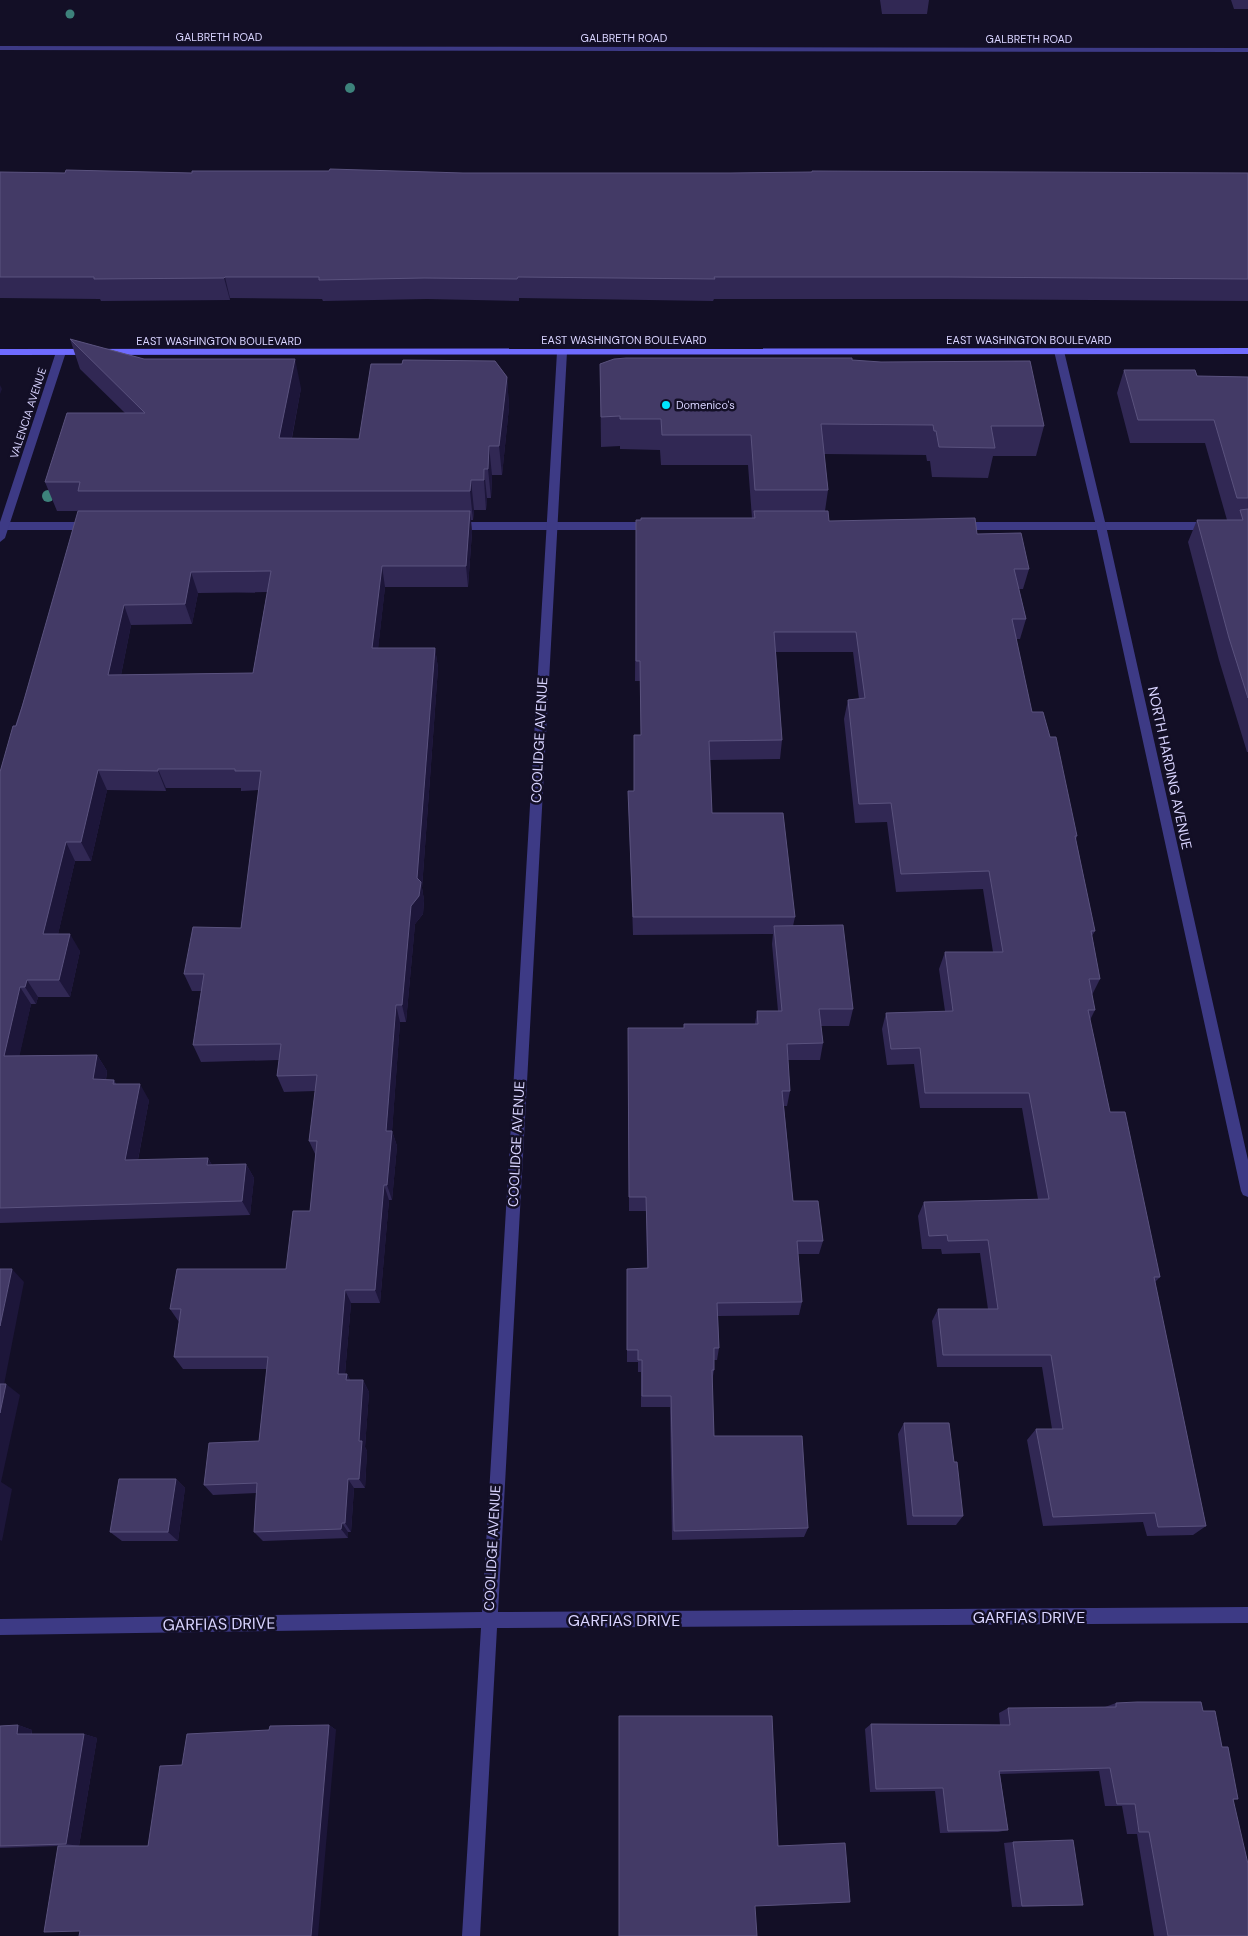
<svg xmlns="http://www.w3.org/2000/svg" width="1248" height="1936" font-family="'DM Sans',sans-serif">
<style>
.lines{fill:none;stroke-linecap:round;stroke-linejoin:round}
.lane{fill:#3d3a85;fill-rule:evenodd}
.street{fill:#3d3a85;fill-rule:evenodd}
.secondary{fill:#6f6bff;fill-rule:evenodd}
.tree{fill:#3d827b}
.wall{fill:#312854;fill-rule:evenodd}
.shaded-wall{fill:#1d163a}
.building{fill:#433a66;stroke:#5a527e;fill-rule:evenodd}
.poi-dot{fill:#00e5ff;stroke:#130f26;stroke-width:2}
.labels{text-anchor:middle;dominant-baseline:central;stroke-width:5;stroke-linejoin:round;paint-order:stroke}
.far-street-label{font-size:11px;fill:#d9d4ff;stroke:#130f26}
.far-poi-label{font-size:11px;fill:#d9d4ff;stroke:#130f26;text-anchor:start}
.street-label{font-size:14px;fill:#d9d4ff;stroke:#130f26}
.near-street-label{font-size:16px;fill:#d9d4ff;stroke:#130f26}
</style>
<rect width="100%" height="100%" fill="#130f26"/>
<g class="lines">
<!-- lane -->
<path class="lane" d="M0 522H90L95 526 90 530H0Z
M455 522H652L657 526 652 530H455L450 526Z
M960 522H1210L1215 526 1210 530H960L955 526Z"/>
<!-- street -->
<path class="street" d="M0 46 1248 48V52L0 50Z
M1059 348 1064 351 1106 526 1248 1160V1197L1243 1195 1241 1191 1096 526 1054 351Z
M61 349 66 352 5 538 0 542V522L56 352Z
M562 349 567 352 498 1612 1248 1607V1623L497 1628 480 1936H462L481 1628 0 1635V1619L482 1612 557 352Z"/>
<!-- secondary -->
<path class="secondary" d="M1248 348V354L0 355V349Z"/>
</g>
<!-- trees -->
<g class="tree">
<circle cx="70" cy="14" r="4.5"/>
<circle cx="350" cy="88" r="5"/>
<circle cx="48" cy="496" r="6"/>
</g>
<!-- wall -->
<path class="wall" d="M880 0H929L927 14H882Z
M1231 0H1248V9H1234Z
M0 172 65 173H1248V301L943 299H714L713 301 519 298V301L427 299 323 301 322 299 230 298V300L101 301 100 299 0 298Z
M70 339 144 359 301 388 292 438 359 439 507 377 509 407 502 475H492L491 498H487L486 510H474L473 520H471L472 532 468 587H385L378 648H435L438 668 422 888 424 900 423 914 415 924 406 1022H400L392 1131 397 1146 392 1200H389L380 1303H351L345 1374H347L350 1380H363L369 1392 365 1447 367 1451 365 1488H354L351 1532H348V1538L263 1541 254 1532 256 1493 213 1495 204 1485 259 1441 267 1369H183L174 1357 179 1322 170 1309 286 1269 310 1211 316 1156 309 1141 315 1091 284 1092 277 1076 279 1060 201 1062 193 1045 201 991H192L184 974 241 928 259 790 241 791V788H166V791L107 790 91 861H75L58 934 80 951 70 997H38L36 1004H31L19 1056 97 1055 107 1071 106 1080H114L116 1084 149 1100 138 1160 208 1158 212 1165 246 1164 254 1178 250 1215 0 1223V772L86 511H57L45 482 125 413 80 369ZM267 592 253 673 121 675 131 625 192 624 198 593Z
M852 360 1044 426 1036 456H993L988 478 932 477 930 461H927L926 455 824 454 828 490 825 511 829 521 977 534 1029 569 1023 589H1019L1026 619 1020 639H1016L1032 712 1077 836 1076 840 1095 931 1092 936 1100 979 1092 995 1095 1010 1090 1020 1110 1112 1160 1277 1155 1282 1206 1526 1193 1535 1147 1536 1143 1522 1043 1526 1027 1440 1036 1429H1052L1042 1367H937L932 1321 938 1309H988L980 1253 942 1254 941 1249H922L918 1216 924 1202 1038 1199 1022 1108H920L914 1064 887 1065 882 1029 886 1013 945 1011 939 969 945 952H993L983 889 896 892 887 822 855 823 844 719 848 700 859 699 853 652H776L782 740 780 759 710 760 712 813 795 917 793 926 853 1009 849 1026H821L823 1043 820 1060H788L790 1091 787 1106H784L793 1201 823 1241 819 1254H798L802 1302 799 1315 718 1316 719 1348 717 1360H714V1370L712 1382 714 1436 808 1528 804 1537 672 1540 670 1407H641V1372H638V1362H627V1269L647 1268 646 1211H629L628 1028H684L755 1024 757 1011H778L772 944 773 934 633 935 628 791H634L641 735 640 681H635L636 520 752 518 748 465H661L660 450 620 449V446L601 447 600 364Z
M1124 370 1197 376 1248 377V752H1247L1219 660 1188 542 1197 520H1227L1205 443H1130L1117 393Z
M904 1423 963 1516 956 1525H907L898 1434Z
M176 1479 185 1488 178 1541H122L110 1532Z
M1116 1703 1203 1711 1222 1747 1238 1799 1233 1800 1248 1936H1154L1137 1834H1127L1122 1806H1105L1099 1771 1000 1774 1008 1830 998 1832 940 1833 935 1791 870 1792 865 1729 871 1724 1000 1725 999 1713 1008 1708 1105 1707Z
M18 1725 32 1730V1734H84L97 1738 79 1846H60H148L182 1765 269 1730 329 1725 336 1730 80 1931 58 1846 0 1848V1726Z
M1013 1842 1083 1905 1012 1907 1004 1843Z"/>
<!-- shaded-wall -->
<path class="shaded-wall" d="M225 277 230 298V300L224 278Z
M295 359 301 388 286 468 279 438Z
M507 377 509 407 502 475 499 446Z
M0 385 2 389 0 394Z
M489 446 492 475 491 498 488 469Z
M484 469 487 498 486 510 484 480Z
M471 480 474 510 473 520 470 491Z
M470 511 472 532 468 587 466 566Z
M382 566 385 587 376 668 372 648Z
M191 572 198 593 192 624 185 604Z
M124 605 131 625 117 695 108 675Z
M435 648 438 668 422 888 424 900 423 914 415 924 406 1022 402 1005 411 906 417 878Z
M158 769 166 788V791L158 771Z
M98 770 107 790 91 861 81 842Z
M66 842 75 861 54 952 43 934Z
M70 934 80 951 70 997 59 980Z
M27 980 38 997 36 1004 25 987Z
M20 987 31 1004 16 1072 4 1056Z
M396 1005 400 1022 391 1146 386 1131Z
M97 1055 107 1071 103 1095 93 1079Z
M140 1084 149 1100 135 1175 125 1160Z
M392 1131 397 1146 392 1200 387 1185Z
M208 1158 216 1173 207 1165Z
M246 1164 254 1178 250 1215 242 1201Z
M384 1185 389 1200 380 1303 375 1290Z
M12 1269 24 1282 2 1395 0 1394V1326Z
M345 1290 351 1303 344 1385 338 1374Z
M347 1374 353 1385 346 1380Z
M363 1380 369 1392 365 1447 367 1451 365 1488 359 1479V1441Z
M6 1384 20 1395 1 1482 12 1489 2 1541 0 1540V1413Z
M176 1479 185 1488 178 1541 168 1532Z
M348 1479 354 1488 351 1532 345 1523Z
M342 1523 348 1532V1538L341 1529Z
M18 1725 32 1730 31 1738 17 1734Z
M329 1725 336 1730 318 1936H311Z
M84 1734 97 1738 79 1846 66 1844Z"/>
<!-- building -->
<path class="building" d="M330 169 463 173H730L812 172V171L1248 173V279L948 277H714L715 279 518 277 517 279 424 278 319 280V277H225L224 278 94 279V277H0V172L65 173 66 170 192 173V171H329Z
M70 339 144 359H295L279 438 359 439 371 364H402L403 360 495 361 507 377 499 446H489L488 469H484V480H471L470 491H78L80 482H45L67 413H145Z
M626 358H852V360L881 362 1030 361 1044 426H991L995 448 939 447 936 431H934L933 425 821 424 828 490H755L751 435H662L661 419H620V416L601 417 600 364 614 359Z
M1124 370H1195L1197 376 1248 377V498H1237L1214 420H1138Z
M1248 509V698L1229 638 1197 520H1243L1240 510Z
M78 511H470L466 566H382L372 648H435L417 878 421 882 419 896 411 906 402 1005H396L386 1131H392L387 1185H384L375 1290H345L338 1374H347L346 1380H363L359 1441H362L359 1479H348L345 1523H342L341 1529 254 1532 257 1483 204 1485 209 1443 259 1441 268 1357H174L181 1309H170L177 1269H286L293 1211H310L317 1141H309L317 1075 277 1076 281 1044 193 1045 204 974H184L193 927 241 928 261 771H235V769H158V771L98 770 81 842H66L43 934H70L59 980H27L25 987H20L4 1056 97 1055 93 1079 114 1080 113 1084H140L125 1160 208 1158 207 1165 246 1164 242 1201 0 1208V772L13 726H16L22 707ZM271 571 253 673 108 675 124 605 185 604 191 572Z
M754 511H828L829 521 975 518 977 534 1021 533 1029 569H1014L1026 619H1012L1032 712H1043L1050 737H1056L1077 836H1075L1095 931H1091L1100 979H1089L1095 1010H1088L1110 1112H1125L1160 1277H1154L1206 1526 1158 1527 1155 1513 1053 1517 1036 1429H1063L1051 1355H943L938 1309H998L988 1240 948 1241 947 1235 929 1236 924 1202 1049 1199 1029 1093H925L920 1048 891 1049 886 1013 953 1011 945 952H1003L989 871 901 874 891 803 859 804 848 700 865 698 856 632H774L782 740 709 741 712 813H783L795 917H633L628 791H634V735H641L640 661H636V520H641V518H755Z
M843 925 853 1009H819L823 1043 787 1044 790 1091H782L793 1201H818L823 1241H797L802 1302 717 1303 719 1348H714V1370H712L714 1436H802L808 1528 674 1531 671 1396H642V1360H638V1350H627V1269L648 1268 646 1197H629L628 1028H684V1024H758L757 1011H782L774 926Z
M0 1269H12L0 1326Z
M0 1384H6L0 1413Z
M904 1423H949L954 1462H957L963 1516H913Z
M119 1479H176L168 1532H110Z
M1137 1702H1201L1203 1711H1215L1222 1747H1228L1238 1799H1233L1248 1864V1936H1168L1149 1832H1139L1135 1804H1117L1110 1768 999 1771 1008 1830 948 1831 943 1788 876 1789 871 1724 1010 1725 1008 1708 1116 1707V1703Z
M619 1716H772L778 1846 845 1843 850 1902 755 1906 757 1936H619Z
M18 1725 17 1734H84L66 1844 0 1846V1726Z
M329 1725 311 1936H79L80 1931 44 1932 58 1846H148L160 1766 182 1765 187 1734 269 1730 270 1726Z
M1073 1840 1083 1905 1022 1906 1013 1842Z"/>
<!-- markers -->
<circle class="poi-dot" cx="666" cy="405" r="5"/>
<g class="labels">
<!-- far-street labels -->
<g class="far-street-label">
<text x="219" y="37">GALBRETH ROAD</text>
<text x="624" y="38">GALBRETH ROAD</text>
<text x="1029" y="39">GALBRETH ROAD</text>
<text x="624" y="340">EAST WASHINGTON BOULEVARD</text>
<text x="1029" y="340">EAST WASHINGTON BOULEVARD</text>
<text x="219" y="341">EAST WASHINGTON BOULEVARD</text>
<text transform="translate(28 413) rotate(-72)">VALENCIA AVENUE</text>
</g>
<!-- far-poi labels -->
<g class="far-poi-label">
<text x="676" y="405">Domenico's</text>
</g>
<!-- street labels -->
<g class="street-label">
<text transform="translate(539 740) rotate(-87)">COOLIDGE AVENUE</text>
<text transform="translate(1170 768) rotate(78)">NORTH HARDING AVENUE</text>
<text transform="translate(516 1144) rotate(-87)">COOLIDGE AVENUE</text>
<text transform="translate(492 1548) rotate(-87)">COOLIDGE AVENUE</text>
</g>
<!-- near-street labels -->
<g class="near-street-label">
<text x="1029" y="1617">GARFIAS DRIVE</text>
<text x="624" y="1620">GARFIAS DRIVE</text>
<text transform="translate(219 1624) rotate(-1)">GARFIAS DRIVE</text>
</g>
</g>
</svg>
